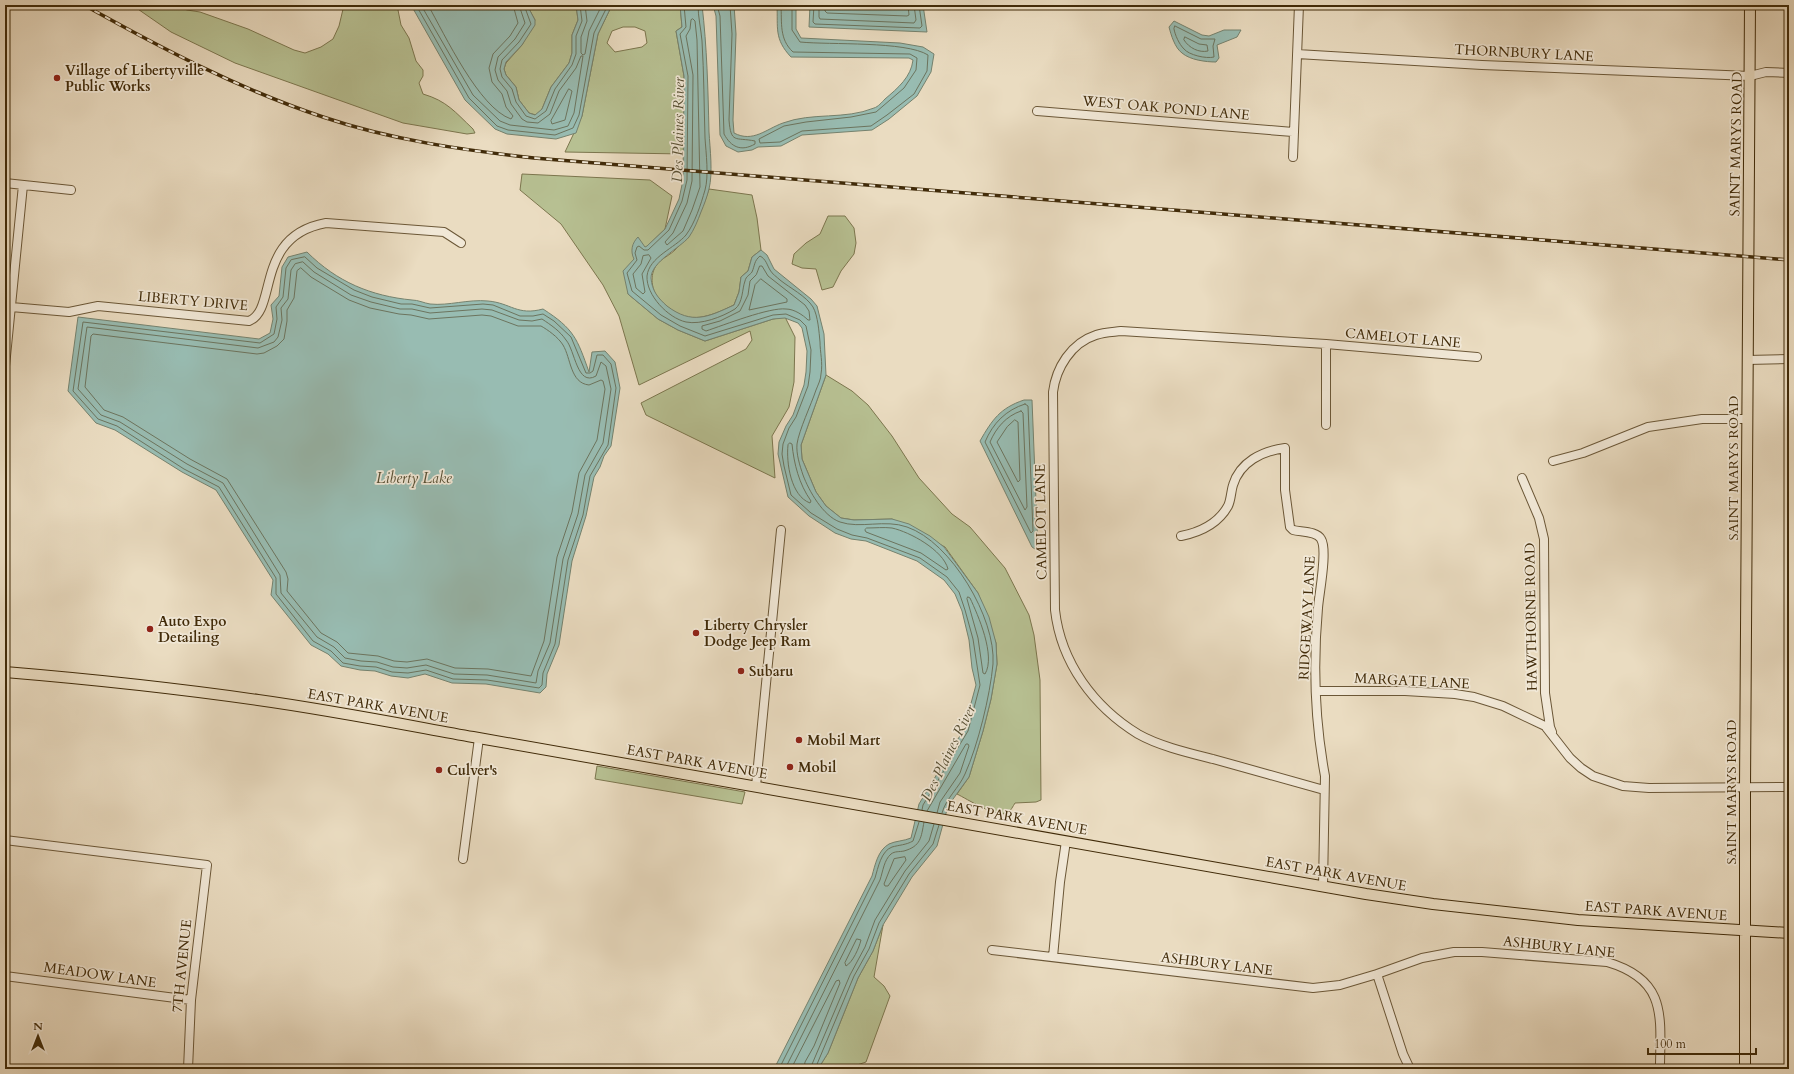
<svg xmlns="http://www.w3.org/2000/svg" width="1794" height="1074" font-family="Cardo,serif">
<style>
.green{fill:#b7c092;stroke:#7c764e;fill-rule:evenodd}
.water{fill:#98bcb2;stroke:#75826e}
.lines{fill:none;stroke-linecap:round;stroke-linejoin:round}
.shore{stroke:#6c745e;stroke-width:1}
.minor-casing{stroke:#6b5737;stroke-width:10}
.major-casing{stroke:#412b09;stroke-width:12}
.minor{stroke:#f1e8d7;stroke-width:8}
.major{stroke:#eadcc1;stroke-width:10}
.rail-casing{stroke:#412b09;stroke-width:3.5}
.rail{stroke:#f1e8d7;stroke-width:2;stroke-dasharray:6;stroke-linecap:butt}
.poi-dot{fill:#8f2418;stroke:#f1e8d7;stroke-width:1.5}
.labels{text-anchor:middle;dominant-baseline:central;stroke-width:3.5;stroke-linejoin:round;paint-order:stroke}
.street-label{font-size:14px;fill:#412b09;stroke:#f1e8d7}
.poi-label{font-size:14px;font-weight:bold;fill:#412b09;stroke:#f1e8d7;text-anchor:start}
.water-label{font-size:15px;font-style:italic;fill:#574f33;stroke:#f1e8d7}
</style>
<rect width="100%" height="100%" fill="#eadcc1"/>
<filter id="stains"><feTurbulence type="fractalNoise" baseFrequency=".005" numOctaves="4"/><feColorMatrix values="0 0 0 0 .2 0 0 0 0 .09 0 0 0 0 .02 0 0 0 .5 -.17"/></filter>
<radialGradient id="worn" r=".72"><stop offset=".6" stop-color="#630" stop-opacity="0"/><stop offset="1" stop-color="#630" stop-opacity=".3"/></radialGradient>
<!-- green -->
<path class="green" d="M132 5H175L187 10 200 12 248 29 294 50 305 53 321 47 333 39 339 26 344 5H397L401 25 409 38 416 61 423 70V76L419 83 423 94C447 101 455 112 473 129L475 133 467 134 403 123 235 63 171 32Z
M527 5H576L578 20 572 35V53L569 63 551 87 542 109 536 115 529 113 519 100 516 87 506 75 504 69 506 63 522 45 535 20Z
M612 5H680L682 27 676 31 684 76V154L565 152 582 116 598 34ZM623 27H635L645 31 647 43 642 47 615 52 607 43 612 31Z
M522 174 650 180 672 196 665 229 634 259 628 294 658 319 678 330 705 341 773 319 785 317 795 337 794 382 789 407 772 436 775 478 646 415 641 403 746 349 752 340 750 331 639 385 619 316 603 285 561 224 520 190Z
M709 189 752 195 757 218 761 250 752 257 748 271 741 277 739 292 734 305C715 314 692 325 673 311 668 307 660 302 657 297 650 285 650 270 660 261 665 257 671 254 675 250 692 233 702 211 709 189Z
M828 216H845L854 228 856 243 854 254 841 271 833 287 822 290 816 269 802 268 792 264 794 254 806 243 820 234Z
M826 375 852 391 868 405 892 436 919 478 952 514 970 527 1005 568 1029 615 1034 635 1040 680 1041 800 1036 802 1015 803C1013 806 1011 811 1007 813 997 818 967 799 957 794L969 777 983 731 991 699 997 664 996 643 978 593 945 547 892 519 854 520 841 518 826 506 816 492 802 459 801 445Z
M597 766 745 792 742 804 595 779Z
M883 925 874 977 884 986 890 996 866 1062 851 1067 850 1069H818L828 1053 858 978 873 951Z"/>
<!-- water -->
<path class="water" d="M411 5H527L535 20V25L522 45 506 62 504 69 506 75 516 87 519 100 529 113 535 115 542 109 551 87 569 63 572 53V35L578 20 576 5H612L598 34 582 116 576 133 556 139 507 134 495 129 465 100Z
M680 5H702C707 47 708 89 709 132 710 149 713 173 709 189 707 197 704 205 701 212 698 220 694 230 689 237 680 248 651 262 651 278 652 291 658 298 667 306 692 325 708 317 734 305L739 292 741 277 748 271 752 257 761 250 767 255 774 269 811 299 817 306 824 334 826 375 801 445 802 459 816 492 826 506 841 518 854 520 892 519 909 524 930 536 944 547 978 593 989 617 996 643 997 664 991 699 983 731 969 777 948 806 937 846 912 877 883 925 873 951 858 978 828 1053 818 1069H774L872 876C875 865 878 850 889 844 895 841 904 841 911 838L919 804 964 729 976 685 972 668 969 640 962 611 955 594 944 580 917 561 866 541 851 539 835 533 809 516 788 497 778 454 779 442 786 426 793 415 804 385 806 372 807 351 802 328 798 323 785 318 773 319 705 341 678 330 658 319 628 294 623 271 634 259C630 251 632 243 638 237L645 247 647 246 665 229 679 199 683 180 684 76 676 31 682 27Z
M713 5H734L736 34 733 120 734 133C753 143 766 129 783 123 812 112 845 120 874 108 878 107 882 102 885 99 898 88 911 77 913 60L909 58 791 57C774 39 778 28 777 5H796V29L801 38 900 43 923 47 934 54 931 72 917 96 889 119 872 130 802 135 781 146 758 147 752 150 738 152 726 146 720 135 716 16Z
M810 5H923L927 32 809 27Z
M1174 21 1202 35 1209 36 1224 30H1241L1237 37 1217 45 1219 58 1216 62C1206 62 1190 60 1182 53 1175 48 1171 35 1169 27Z
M307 252C337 282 371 296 412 300 418 300 424 303 430 304 449 306 468 299 488 301 511 303 517 316 543 309 574 329 577 338 589 372L592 352 605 351 615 362 620 388 611 446 604 456 600 467 594 477 586 516 572 561 559 645 547 674 546 687 540 693 486 684 452 683 425 674 408 678 391 676 375 671 360 670 341 666 328 654 311 645 271 595 273 580 216 490 182 472 115 430 96 423 68 391 78 317 259 339 270 333 273 319 271 305 279 296 282 267 288 257Z
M1024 400H1032L1038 551 1032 547 980 441C992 420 1000 408 1024 400Z"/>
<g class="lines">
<!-- shore -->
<path class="shore" d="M416 5 469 98 497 126 508 130 555 135 573 128 579 115 594 33 608 5
M421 5 473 95 500 121 510 125 554 130 568 126 574 113 583 56H581L576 68 559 91 550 114 538 123 527 122 522 119 511 104 507 91 498 80 495 70 498 57 515 39 525 23 519 5
M428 5C445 35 479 108 511 119L513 116 506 107 502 94 492 82 489 68 493 54 510 36 518 23 513 5
M524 5 531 24 519 42 502 60 500 69 502 77 512 89 516 102 526 116 535 119 546 111 555 89 572 65 576 54V36L582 21 580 5
M585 5 587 21 581 37V53L583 55 585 54 589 31 602 5
M684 5 686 27 680 34 688 76 687 180 682 201 669 230 648 250H644L639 246 637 247 635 253 637 260 627 273 632 291 661 315 680 326 705 336 773 315 786 314 800 320 806 326 811 350 810 372 808 386 796 417 789 428 783 444 782 454 784 466 791 495 811 513 837 529 852 535 867 538 920 558 947 577 959 592 965 610 973 639 980 685 968 731 923 805 922 810
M698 5C698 17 701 29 702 41 704 74 704 106 705 138 706 153 709 176 705 190 701 204 695 223 686 235 675 248 649 257 647 276 646 295 668 318 686 322 701 325 722 317 735 309 743 303 742 289 745 281 746 276 750 275 752 272 755 265 754 261 760 256 766 259 767 265 770 270 772 274 777 277 780 280 790 288 806 296 813 307 818 316 819 332 820 342 820 352 823 363 821 374 821 379 818 385 816 390 811 405 799 430 797 444 796 454 800 466 803 475 809 491 823 516 840 522 860 529 885 519 907 527 951 542 996 618 993 664 990 696 978 745 965 774 959 788 946 798 942 813
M717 5 720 16 724 134C731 147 741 152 755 144V141C735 137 731 144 729 120L732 34 730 5
M781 5C782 23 779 39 793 52L910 54 917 58 916 70 904 88 876 112 851 117 806 122 784 126 759 139 760 143 780 142 802 131 871 126 887 115 914 94 927 71 928 55C906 41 830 45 800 42L792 30V5
M814 5 813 22 815 24 920 28 922 26 919 5
M819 5V17L820 19 914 23 916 20 914 5
M825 5V11L827 13 907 16 909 15 908 5
M693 19 695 21 697 40 700 187 692 210 683 231 667 245 665 242 673 233 687 203 692 181 693 75 686 36 690 29 691 20Z
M1175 26 1201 39H1215L1213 46 1214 57C1206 59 1189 55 1184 49 1179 44 1175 35 1174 29Z
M1185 37 1199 44 1207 45 1208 51C1199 53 1189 48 1184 40Z
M569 89 572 91 565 120 552 124 551 121Z
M649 255 651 258 642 274 645 292 643 294 636 288 633 274 641 264 643 256Z
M305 257 317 268 354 290 372 297 401 304H412L430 308 483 304 493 305 520 316H533L543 314 554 321 571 337 586 373H590L593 371 597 355H603L611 364 616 388 608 445 590 476 583 515 568 560 555 644 543 673 542 685 539 688 487 680 453 679 426 670 408 673 392 672 376 667 360 666 343 663 331 651 313 641 276 594V578L219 487 184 469 117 426 98 419 73 391 83 322 260 343 274 334 277 319 276 307 283 297 286 268 291 260Z
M303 262 314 272 351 295 371 302 400 309H412L430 313 482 309 492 310 519 320 532 321 542 319C551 325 560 331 566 340 575 350 577 387 596 376L601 362 606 366 611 389 603 443 585 475 578 514 563 559 550 643 538 671 536 683 487 675 454 674 426 665 407 668 393 667 377 662 361 661 345 658 334 647 317 637 281 593 280 575 223 483 187 464 120 422 101 415 78 389 87 327 258 348 274 342 278 337 282 320 281 308 288 299 291 270 295 264Z
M760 266H762L768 276 805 305 809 311 810 320H808C803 315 794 309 786 309 770 307 724 325 706 331L702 329V326L720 321 740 311 748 295 750 281 756 275Z
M301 268 311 277 349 300 370 308 399 314 411 315 429 319 482 315 491 316 518 326H541C548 330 558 337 563 345 571 358 570 383 589 385L601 380 603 381 605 389 597 440 579 473 572 512 557 557 544 641 531 676 488 669 455 668 427 659 407 662 394 661 378 656 348 653 337 642 321 633 287 591 288 579 286 572 227 479 190 459 123 417 104 410 85 387 91 336 93 334 257 354 264 353 277 346 284 339 287 321V310L294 298 297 271Z
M761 279 787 299V302L749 310 755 285Z
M1025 404 1028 406 1033 531 1031 533 985 442C993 423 1006 410 1025 404Z
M1021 411 1023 413 1027 507 1025 510 990 442C996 428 1006 416 1021 411Z
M1015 420 1018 422 1020 480 1018 482 997 442 1007 427Z
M790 443 792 444C794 464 799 484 811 501L810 503C791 496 786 463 788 445Z
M867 528C875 528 884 527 892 528 910 532 943 550 948 569L946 570 921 553 866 532 865 530Z
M968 597 970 598C978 615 996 656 985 674L983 673 978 638 967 599Z
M927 811 966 744H968L969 746 960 773 940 802 937 813
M905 857 906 860 888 886H885L884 884 894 859Z
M857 939 861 940C859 948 853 962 846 966L845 963Z
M779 1069 875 878C878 868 881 851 892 847 899 845 906 845 913 841L919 822
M785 1069 880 880C883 871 884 860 891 854 895 851 899 852 904 851 921 846 921 838 924 822
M791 1069 836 981 839 980 840 983 814 1046 805 1062 804 1069
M810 1069 850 975 865 947 875 920 905 871 929 841 934 824
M815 1069 854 976 869 949 879 923 909 874 933 844 939 825"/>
<defs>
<path id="minor" d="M1297 54 1482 65 1750 76 1766 72 1789 73
M1037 111 1293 132
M1293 157 1299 5
M5 183 71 190
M11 307 69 312 98 306 249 321C278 310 254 236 326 223L444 232 461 243
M1747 360 1789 359
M5 366 23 185
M1326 425V344
M1553 461 1583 453 1648 427 1702 419H1747
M1522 478 1539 518 1544 539 1545 693 1550 727 1552 732
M1181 536C1201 532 1218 524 1228 506 1231 500 1231 491 1233 485 1240 462 1262 451 1285 448V490L1290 527 1293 530C1301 532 1317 531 1321 539 1328 550 1319 594 1318 608 1313 663 1315 722 1325 776L1323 886
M1316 691H1405L1455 694 1474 697 1503 706 1545 726 1570 758 1581 768 1593 776 1623 786 1649 788 1789 787
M756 786 781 530
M1324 790C1287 780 1250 769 1213 759 1189 753 1159 746 1138 734 1094 707 1061 663 1055 610L1053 392C1056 368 1071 343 1096 335 1104 332 1113 332 1121 331L1326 344 1477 357
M5 840 207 865 191 1000 188 1069
M463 859 479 738
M992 950 1313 988 1340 985 1377 974
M1053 957 1060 882 1066 841
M5 976 191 1000
M1410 1069 1403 1054 1377 974 1422 958 1454 952H1482L1607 962C1665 979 1661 1013 1660 1064L1658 1069"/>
<path id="major" d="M5 672C89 679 174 688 258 700 330 710 401 724 473 737L1366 894 1433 904 1578 920 1789 933
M1745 1069V787L1750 5"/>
</defs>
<!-- minor casing -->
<use href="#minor" class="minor-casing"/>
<!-- major casing -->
<use href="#major" class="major-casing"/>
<!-- minor -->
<use href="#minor" class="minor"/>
<!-- major -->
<use href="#major" class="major"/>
<defs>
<path id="rail" d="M84 5C161 48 239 89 323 117 391 140 463 150 534 158L1789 260"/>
</defs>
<!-- rail casing -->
<use href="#rail" class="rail-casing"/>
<!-- rail -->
<use href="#rail" class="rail"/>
</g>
<!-- markers -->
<g class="poi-dot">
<circle cx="57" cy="78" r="4"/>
<circle cx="150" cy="629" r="4"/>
<circle cx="696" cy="633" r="4"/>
<circle cx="741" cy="671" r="4"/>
<circle cx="799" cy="740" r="4"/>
<circle cx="790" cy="767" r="4"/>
<circle cx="439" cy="770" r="4"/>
</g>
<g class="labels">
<!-- street labels -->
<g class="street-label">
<text transform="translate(1524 53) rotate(3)">THORNBURY LANE</text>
<text transform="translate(1166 108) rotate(5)">WEST OAK POND LANE</text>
<text transform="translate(1736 144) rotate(-89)">SAINT MARYS ROAD</text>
<text transform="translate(193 301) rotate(5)">LIBERTY DRIVE</text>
<text transform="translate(1403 338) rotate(5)">CAMELOT LANE</text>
<text transform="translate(1733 468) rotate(-90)">SAINT MARYS ROAD</text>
<text transform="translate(1041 522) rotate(-91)">CAMELOT LANE</text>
<text transform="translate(1531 617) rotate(-91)">HAWTHORNE ROAD</text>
<text transform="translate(1307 618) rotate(-87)">RIDGEWAY LANE</text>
<text transform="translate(1412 681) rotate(3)">MARGATE LANE</text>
<text transform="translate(378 706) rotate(10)">EAST PARK AVENUE</text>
<text transform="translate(697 762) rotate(10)">EAST PARK AVENUE</text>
<text transform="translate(1731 792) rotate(-90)">SAINT MARYS ROAD</text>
<text transform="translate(1017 818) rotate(10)">EAST PARK AVENUE</text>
<text transform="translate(1336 874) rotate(10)">EAST PARK AVENUE</text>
<text transform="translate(1656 911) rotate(4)">EAST PARK AVENUE</text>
<text transform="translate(1559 947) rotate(6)">ASHBURY LANE</text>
<text transform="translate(1217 964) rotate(7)">ASHBURY LANE</text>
<text transform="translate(182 966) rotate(-84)">7TH AVENUE</text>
<text transform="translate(100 975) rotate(8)">MEADOW LANE</text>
</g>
<!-- poi labels -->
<g class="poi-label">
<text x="65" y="70">Village of Libertyville<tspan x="65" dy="16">Public Works</tspan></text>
<text x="158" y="621">Auto Expo<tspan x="158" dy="16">Detailing</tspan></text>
<text x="704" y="625">Liberty Chrysler<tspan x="704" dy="16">Dodge Jeep Ram</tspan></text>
<text x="749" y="671">Subaru</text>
<text x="807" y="740">Mobil Mart</text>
<text x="798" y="767">Mobil</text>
<text x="447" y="770">Culver's</text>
</g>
<!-- water labels -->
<g class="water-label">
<text transform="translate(678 130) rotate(-89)">Des Plaines River</text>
<text x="414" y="478">Liberty Lake</text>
<text transform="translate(948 753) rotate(-64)">Des Plaines River</text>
</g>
</g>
<!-- margin -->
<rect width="1794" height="1074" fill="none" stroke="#eadcc1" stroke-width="20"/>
<rect x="6" y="6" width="1782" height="1062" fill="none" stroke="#412b09" stroke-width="2"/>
<rect x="10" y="10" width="1774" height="1054" fill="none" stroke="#412b09"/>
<!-- north arrow -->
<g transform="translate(38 1036)" stroke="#f1e8d7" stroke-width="3" paint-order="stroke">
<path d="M0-3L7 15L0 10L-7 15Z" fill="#412b09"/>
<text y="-6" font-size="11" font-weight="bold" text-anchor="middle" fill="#412b09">N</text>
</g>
<!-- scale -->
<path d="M1648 1048v6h108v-6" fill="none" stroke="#412b09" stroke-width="2"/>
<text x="1654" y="1048" font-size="12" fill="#412b09" stroke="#f1e8d7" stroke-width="3" paint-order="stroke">100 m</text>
<rect width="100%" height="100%" filter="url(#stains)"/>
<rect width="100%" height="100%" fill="url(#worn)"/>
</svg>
